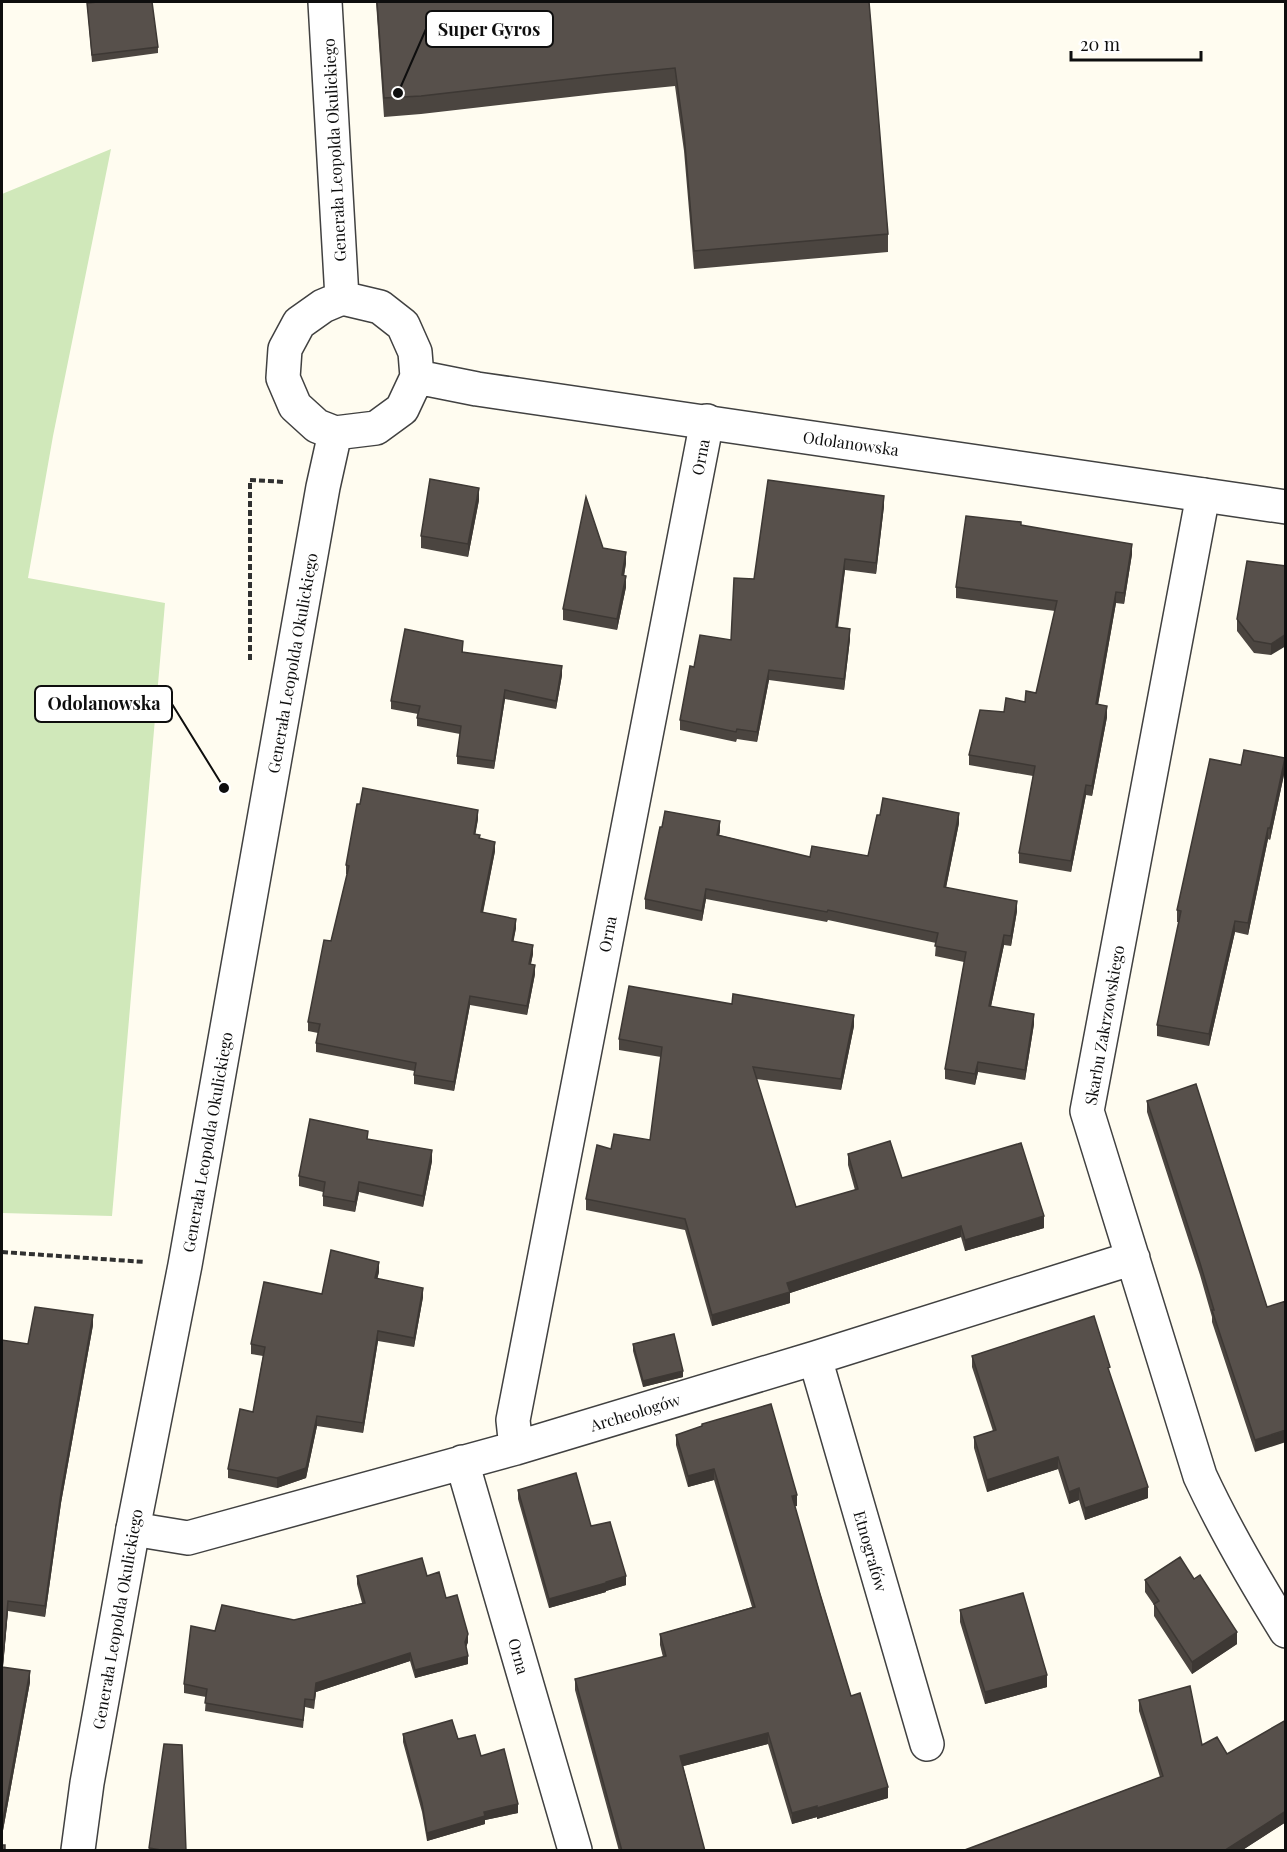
<svg xmlns="http://www.w3.org/2000/svg" width="1287" height="1852" font-family="'Playfair Display',serif">
<style>
.green{fill:#d0e8ba}
.lines{fill:none;stroke-linecap:round;stroke-linejoin:round}
.minor-casing{stroke:#414141;stroke-width:36}
.tertiary-casing{stroke:#414141;stroke-width:36}
.path{stroke:#303030;stroke-width:4;stroke-dasharray:6 3;stroke-linecap:butt}
.minor{stroke:#fff;stroke-width:33}
.tertiary{stroke:#fff;stroke-width:33}
.wall{fill:#4b4540}
.shaded-wall{fill:#3d3834}
.building{fill:#57504b;stroke:#3d3834;stroke-width:1.5}
.labels{text-anchor:middle;dominant-baseline:central;stroke-width:6;stroke-linejoin:round;paint-order:stroke}
.street-label{font-size:16px;fill:#0e0e0e;stroke:#fff}
.leader{fill:none;stroke:#0e0e0e;stroke-width:2}
.callout-dot{fill:#0e0e0e;stroke:#fff;stroke-width:2}
.callout{fill:#fff;stroke:#0e0e0e;stroke-width:2}
.callout-label{font-size:18px;text-anchor:middle;font-weight:bold;fill:#0e0e0e}
</style>
<rect width="100%" height="100%" fill="#fffcf0"/>
<!-- green -->
<path class="green" d="M111 149 53 436 28 578 165 603 112 1216 2 1213V194Z"/>
<g class="lines">
<defs>
<path id="minor" d="M1203 495 1087 1111 1200 1476C1225 1530 1255 1581 1286 1631
M815 1358 927 1744
M516 1448 513 1420 707 421
M462 1462 575 1850
M133 1529 188 1538 516 1448 815 1358 1133 1258"/>
<path id="tertiary" d="M325 2 342 298
M342 298 380 307 403 325 415 352 417 377 402 409 376 428 335 433 317 426 295 406 283 378 285 349 299 323 323 306Z
M417 377 477 389 1286 507
M78 1850 87 1783 133 1529 185 1265 323 487 335 433"/>
</defs>
<!-- minor casing -->
<use href="#minor" class="minor-casing"/>
<!-- tertiary casing -->
<use href="#tertiary" class="tertiary-casing"/>
<!-- path -->
<path class="path" d="M250 660V480L285 482
M2 1252 145 1262"/>
<!-- minor -->
<use href="#minor" class="minor"/>
<!-- tertiary -->
<use href="#tertiary" class="tertiary"/>
</g>
<!-- wall -->
<path class="wall" d="M376 2H869L888 234V252L694 269 684 151 675 86 605 93 421 114 384 117Z
M87 3 158 47V53L92 62Z
M479 500 468 557 421 548V536Z
M884 506 876 574 845 570 838 628 850 639 844 690 769 680 757 742 737 739 736 742 680 730V720L694 667 731 640 754 579Z
M1021 526 1132 554 1124 604 1116 603 1098 705 1107 717 1092 796 1086 795 1071 872 1019 863V853L1033 776 969 765V755L1004 712 1025 702 1036 693 1055 611 956 598V587Z
M603 548 626 563 624 576 626 587 617 630 563 620V609Z
M1286 566 1271 655 1254 653 1237 631V619Z
M463 649V652L562 675 556 709 505 699 494 769 457 764V756L460 734 417 726V718L418 714 391 709V701Z
M1241 765 1285 770 1270 840 1268 839 1248 935 1235 932 1209 1046 1157 1036V1025L1179 922H1177V910Z
M478 819 475 834 495 851 483 913 516 928 513 941 533 954 531 964 535 974 527 1015 470 1005 454 1091 414 1084V1071L316 1052V1043L318 1033 308 1031V1022L331 941 347 874H346V865Z
M959 823 946 888 1017 911 1011 946 1004 945 991 1006 1034 1024 1025 1080 978 1072 975 1085 945 1079V1069L964 962 935 956 936 943 828 920 827 922 706 899 702 921 645 909V899L720 831 719 835 810 857 868 856Z
M854 1026 841 1090 756 1079 796 1207 855 1190 848 1165V1154L902 1178 1044 1228 965 1251 961 1237 790 1293V1303L712 1326 685 1230 586 1210V1199L611 1149 650 1140 661 1057 619 1050V1039Z
M1147 1101 1267 1307 1255 1452 1212 1322V1317L1200 1275 1147 1112Z
M368 1139 432 1161 423 1207 359 1192 355 1212 323 1206V1192L299 1186V1176Z
M379 1272 377 1279 423 1297 414 1347 378 1341 363 1433 317 1426 306 1478 277 1488 228 1478V1469L253 1412 263 1356 251 1354V1344L322 1294Z
M93 1325 61 1503 45 1617 8 1611 3 1667 30 1682 2 1836V1340L28 1344Z
M633 1344 683 1377 643 1387 633 1351Z
M972 1356 1110 1374 1148 1498 1085 1520 1079 1500 1069 1504 1058 1469 987 1492 974 1448V1437L993 1431 972 1367Z
M702 1424 797 1506H794L851 1696 888 1798 817 1819V1817L792 1824 768 1744 683 1766 705 1851H619L575 1690V1679L663 1657 660 1645V1634L752 1607 714 1480 688 1487 676 1445V1435L702 1426Z
M518 1490 591 1526 626 1585 606 1591V1592L549 1608 518 1499Z
M357 1576H427L468 1642 466 1647 468 1664 415 1678 410 1661 316 1692 314 1709 305 1707 303 1728 205 1711 206 1697 184 1693V1684L215 1631 294 1620 362 1603 357 1584Z
M1194 1579 1237 1644 1192 1674 1154 1616V1605L1145 1592V1580Z
M960 1610 1047 1687 985 1704 960 1622Z
M1139 1700 1202 1745 1227 1754 1286 1822 1241 1851H962L1160 1777 1139 1711Z
M403 1734 458 1739 481 1756 518 1813 485 1820V1824L427 1841 422 1812 403 1742Z
M149 1848 186 1851H149Z"/>
<!-- shaded-wall -->
<path class="shaded-wall" d="M479 488V500L468 557V544Z
M884 496V506L876 574V563Z
M1132 544V554L1124 604V593Z
M626 552V563L622 587V575Z
M845 559V570L836 638V627Z
M626 576V587L617 630V619Z
M1116 592V603L1096 715V704Z
M850 629V639L844 690V679Z
M1286 634V646L1271 655V644Z
M562 666V675L556 709V701Z
M769 670V680L757 742V732Z
M505 690V699L494 769V761Z
M1107 706V717L1092 796V786Z
M1285 758V770L1270 840V828Z
M1086 785V795L1071 872V861Z
M478 810V819L474 843V834Z
M959 813V823L944 897V887Z
M720 821V831L717 845V835Z
M1268 828V839L1248 935V923Z
M495 842V851L481 921V912Z
M706 889V899L702 921V911Z
M1017 901V911L1011 946V936Z
M516 919V928L512 950V941Z
M1235 921V932L1209 1046V1034Z
M1004 935V945L989 1016V1006Z
M533 945V954L529 972V964Z
M535 965V974L527 1015V1006Z
M470 996V1005L454 1091V1082Z
M1034 1014V1024L1025 1080V1070Z
M854 1015V1026L841 1090V1079Z
M978 1062V1072L975 1085V1074Z
M432 1150V1161L423 1207V1196Z
M359 1182V1192L355 1212V1202Z
M1044 1216V1228L965 1251V1240Z
M961 1226V1237L790 1293V1303L712 1326V1315L787 1283Z
M379 1262V1272L375 1288V1278Z
M423 1288V1297L414 1347V1338Z
M93 1315V1325L61 1503 45 1617V1606L61 1493Z
M378 1331V1341L363 1433V1423Z
M683 1371V1377L643 1387V1381Z
M317 1416V1426L306 1478 277 1488V1478Z
M1286 1430V1442L1255 1452V1440Z
M1058 1457V1469L987 1492V1480Z
M714 1469V1480L688 1487V1476Z
M1148 1487V1498L1085 1520V1508Z
M1079 1488V1500L1069 1504V1492Z
M797 1495V1506L792 1507V1496Z
M626 1576V1585L606 1591V1592L549 1608V1599Z
M8 1601V1611L2 1677V1667Z
M1237 1632V1644L1192 1674V1662Z
M468 1634V1642L465 1650V1642Z
M410 1653V1661L316 1692 314 1709 316 1683Z
M468 1656V1664L415 1678V1670Z
M30 1671V1682L2 1836V1826Z
M1047 1675V1687L985 1704V1692Z
M768 1733V1744L680 1767V1756Z
M888 1787V1798L817 1819V1808Z
M518 1804V1813L485 1820V1824L427 1841V1833L484 1812Z
M817 1806V1817L792 1824V1813Z
M1286 1811V1822L1241 1851H1224Z"/>
<!-- building -->
<path class="building" d="M98 2H152L158 47 92 55 87 3Z
M377 2H869L871 25 888 234 694 251 684 133 675 68 605 75 421 96 384 98Z
M430 479 479 488 468 544 421 536Z
M768 480 884 496 876 563 845 559 836 627 850 629 844 679 769 670 757 732 737 729 736 732 680 720 690 666 694 667 700 635 731 640 734 578 754 579Z
M586 497 603 548 626 552 622 575 626 576 617 619 563 609Z
M966 516 1021 522V525L1132 544 1124 593 1116 592 1096 704 1107 706 1092 786 1086 785 1071 861 1019 853 1035 766 969 755 980 710 1004 712 1006 698 1025 702 1026 691 1036 693 1057 601 956 587Z
M1247 561 1286 566V634L1271 644 1254 641 1237 619Z
M405 629 463 641 462 652 562 666 556 701 505 690 494 761 457 756 461 726 417 718 420 706 391 701Z
M1244 750 1285 758 1270 828H1268L1248 923 1235 921 1209 1034 1157 1025 1181 911 1177 910 1210 759 1241 765Z
M363 788 478 810 474 834 480 835 479 838 495 842 481 912 516 919 512 941 533 945 529 964 535 965 527 1006 470 996 454 1082 414 1075 416 1063 316 1043 320 1024 308 1022 324 940 331 941 349 866 346 865 357 804H360Z
M883 798 959 813 944 887 1017 901 1011 936 1004 935 989 1006 1034 1014 1025 1070 978 1062 975 1074 945 1069 966 952 935 946 938 933 828 910 827 912 706 889 702 911 645 899 660 827H662L665 811 720 821 717 835 810 857 812 846 868 856 877 815H880Z
M629 986 732 1004 733 994 854 1015 841 1079 753 1067 796 1207 858 1189 848 1154 890 1141 902 1178 1021 1143 1044 1216 965 1240 961 1226 787 1283 790 1292 712 1315 685 1219 586 1199 597 1145 611 1149 614 1134 650 1140 662 1047 619 1039Z
M1196 1084 1267 1307 1286 1301V1430L1255 1440 1212 1310H1214L1200 1263 1147 1101Z
M310 1119 368 1131 367 1139 432 1150 423 1196 359 1182 355 1202 323 1196 325 1182 299 1176Z
M331 1250 379 1262 375 1278 423 1288 414 1338 378 1331 363 1423 317 1416 306 1468 277 1478 228 1469 240 1409 253 1412 265 1347 251 1344 264 1282 322 1294Z
M35 1307 93 1315 61 1493 45 1606 8 1601 2 1667 30 1671 2 1826V1340L28 1344Z
M1094 1316 1110 1367 1108 1368 1148 1487 1085 1508 1079 1488 1069 1492 1058 1457 987 1480 974 1437 996 1430 972 1356Z
M674 1334 683 1371 643 1381 633 1344Z
M771 1404 797 1495 792 1496 820 1594 851 1696 860 1693 888 1787 817 1808V1806L792 1813 768 1733 680 1756 705 1851H622L575 1679 666 1656 660 1634 755 1607 714 1469 688 1476 676 1435 702 1426V1424Z
M576 1473 591 1526 610 1522 626 1576 606 1582V1583L549 1599 518 1490Z
M1180 1557 1194 1579 1200 1575 1237 1632 1192 1662 1154 1604 1159 1601 1145 1580Z
M422 1558 427 1576 439 1572 446 1598 457 1595 468 1634 465 1642 468 1656 415 1670 410 1653 316 1683 314 1700 305 1699 303 1720 205 1703 207 1689 184 1684 191 1626 215 1631 222 1605 294 1620 365 1603 357 1576Z
M1023 1593 1047 1675 985 1692 960 1610Z
M1190 1686 1202 1745 1217 1737 1227 1754 1286 1720V1811L1224 1851H962L1163 1776 1139 1700Z
M452 1720 458 1739 475 1735 481 1756 504 1749 518 1804 484 1812 485 1816 427 1833 422 1803 403 1734Z
M164 1744 182 1745 186 1851H167L149 1848Z
M2 1845H5V1851H2Z"/>
<g class="labels">
<!-- street labels -->
<g class="street-label">
<text transform="translate(334 150) rotate(-93)">Generała Leopolda Okulickiego</text>
<text transform="translate(851 443) rotate(8)">Odolanowska</text>
<text transform="translate(700 457) rotate(-79)">Orna</text>
<text transform="translate(292 663) rotate(-80)">Generała Leopolda Okulickiego</text>
<text transform="translate(607 934) rotate(-79)">Orna</text>
<text transform="translate(1104 1025) rotate(-80)">Skarbu Zakrzowskiego</text>
<text transform="translate(207 1142) rotate(-80)">Generała Leopolda Okulickiego</text>
<text transform="translate(635 1412) rotate(-17)">Archeologów</text>
<text transform="translate(871 1551) rotate(74)">Etnografów</text>
<text transform="translate(117 1619) rotate(-80)">Generała Leopolda Okulickiego</text>
<text transform="translate(519 1656) rotate(74)">Orna</text>
</g>
</g>
<!-- callouts -->
<path class="leader" d="M398 93L426 29M224 788L172 704"/>
<g class="callout-dot">
<circle cx="398" cy="93" r="6"/>
<circle cx="224" cy="788" r="6"/>
</g>
<g class="callout">
<rect x="426" y="11" width="127" height="36" rx="6"/>
<rect x="35" y="686" width="137" height="36" rx="6"/>
</g>
<g class="callout-label">
<text x="489" y="36">Super Gyros</text>
<text x="104" y="710">Odolanowska</text>
</g>
<!-- border -->
<rect width="1287" height="1852" fill="none" stroke="#0e0e0e" stroke-width="6"/>
<!-- scale -->
<path d="M1071 51v9h130v-9" fill="none" stroke="#0e0e0e" stroke-width="3"/>
<text x="1080" y="51" font-size="18" fill="#0e0e0e" stroke="#ffffff" stroke-width="4.5" paint-order="stroke">20 m</text>
</svg>
